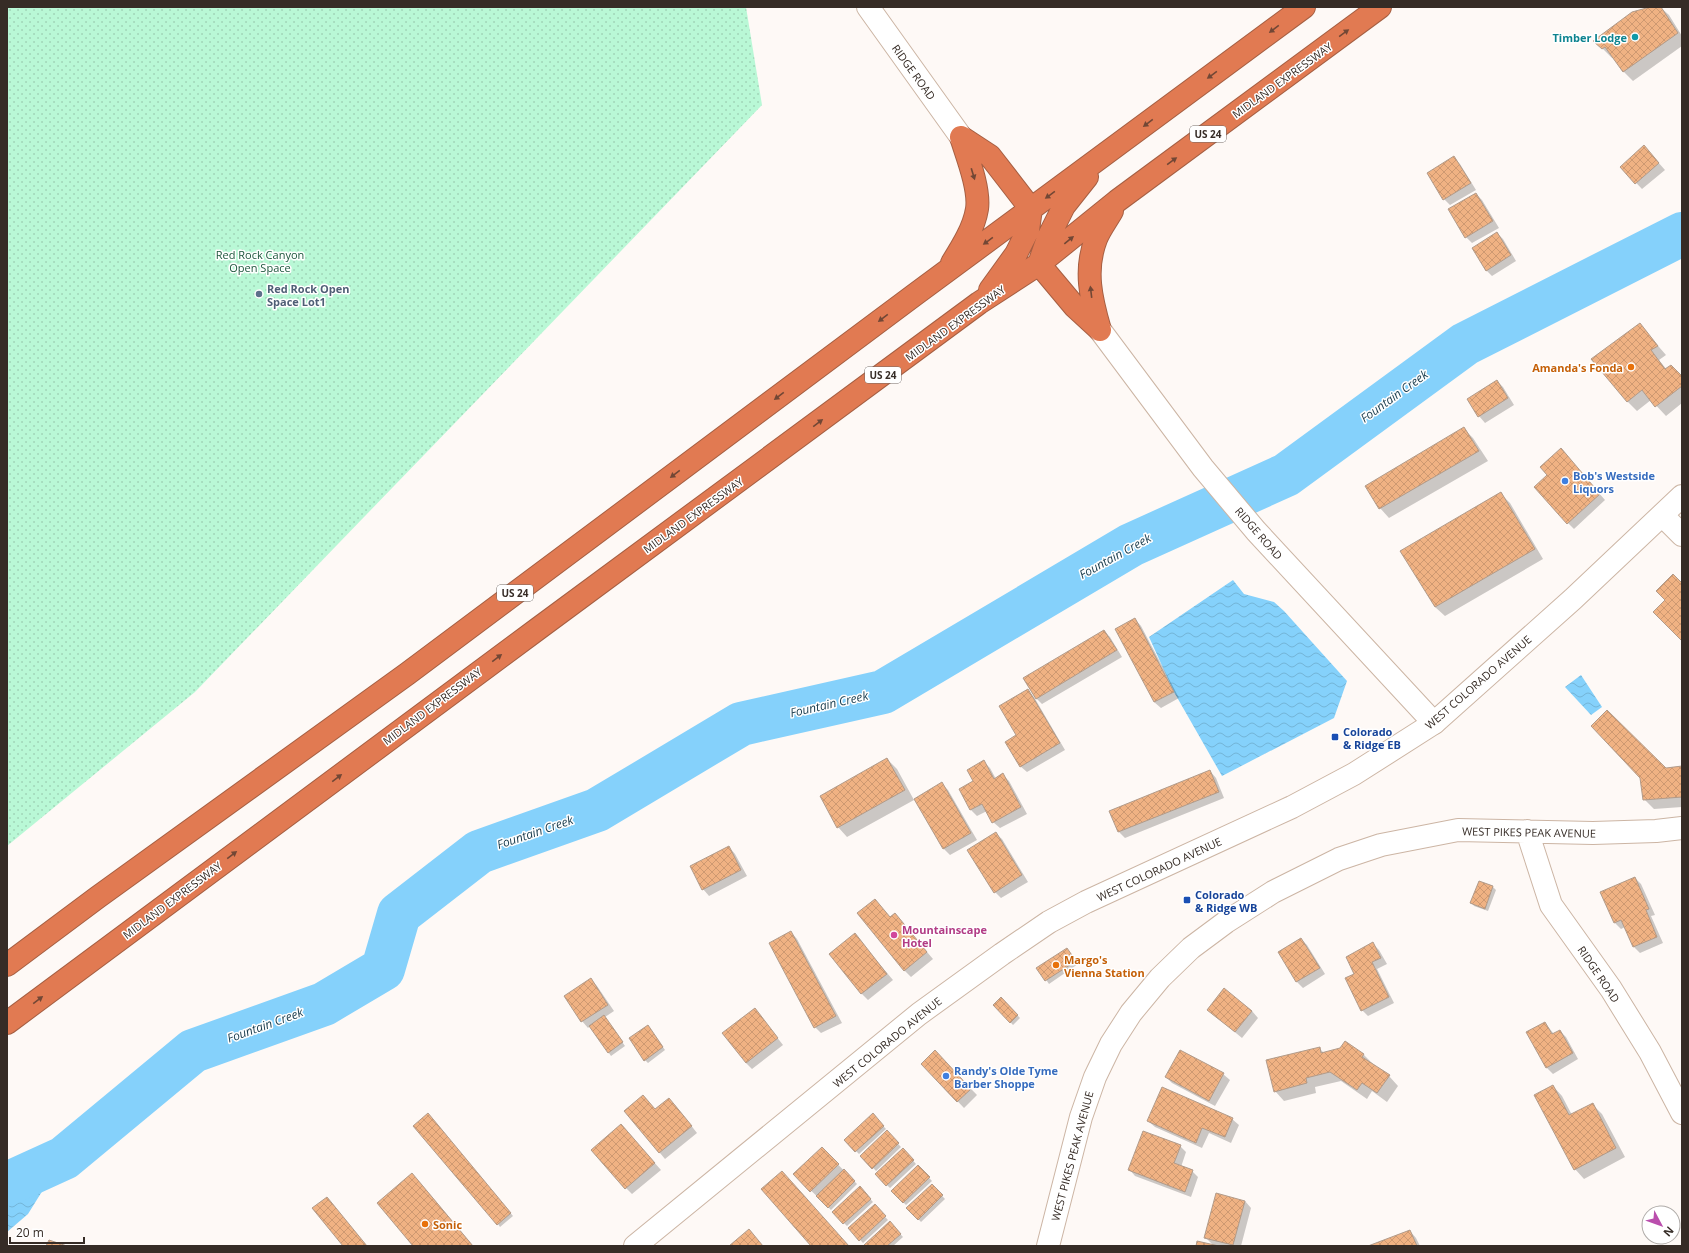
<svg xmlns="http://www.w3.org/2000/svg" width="1689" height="1253" font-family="'Open Sans',sans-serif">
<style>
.park{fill:url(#park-dots)}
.water{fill:url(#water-waves)}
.shadow{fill:#0003}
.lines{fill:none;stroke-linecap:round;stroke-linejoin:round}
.river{stroke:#85d1fb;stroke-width:44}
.building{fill:url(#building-cross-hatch);stroke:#b19b8a}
.street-casing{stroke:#ccb5a4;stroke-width:24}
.secondary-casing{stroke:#ccb5a4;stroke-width:24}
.highway-casing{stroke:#a55f43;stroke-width:24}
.street{stroke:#fff;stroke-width:22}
.secondary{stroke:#fff;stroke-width:22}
.highway{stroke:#e17a52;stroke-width:22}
.oneway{fill:#724735}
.culture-dot{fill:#0f9aa8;stroke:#fff;stroke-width:1.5}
.service-dot{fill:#5c6f8a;stroke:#fff;stroke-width:1.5}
.food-dot{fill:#e8710a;stroke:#fff;stroke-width:1.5}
.shop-dot{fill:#3f7fe0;stroke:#fff;stroke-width:1.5}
.transit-dot{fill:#1a4fb4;stroke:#fff;stroke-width:1.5}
.hotel-dot{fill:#d1479c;stroke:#fff;stroke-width:1.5}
.labels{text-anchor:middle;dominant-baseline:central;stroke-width:3;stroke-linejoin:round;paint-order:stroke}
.shield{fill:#fff;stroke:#726b67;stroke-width:1}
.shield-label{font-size:10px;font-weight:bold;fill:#362c26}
.culture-label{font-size:11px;font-weight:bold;fill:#0d838f;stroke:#fff;text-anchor:end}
.street-label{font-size:11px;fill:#362c26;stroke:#fff}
.park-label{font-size:11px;fill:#1c563c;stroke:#fff}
.service-label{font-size:11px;font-weight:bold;fill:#4e5e75;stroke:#fff;text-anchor:start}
.food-label{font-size:11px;font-weight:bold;fill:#c56008;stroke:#fff;text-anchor:start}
.shop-label{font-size:11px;font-weight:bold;fill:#366cbe;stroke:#fff;text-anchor:start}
.transit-label{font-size:11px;font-weight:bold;fill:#164399;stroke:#fff;text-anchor:start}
.hotel-label{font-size:11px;font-weight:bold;fill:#b23c85;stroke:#fff;text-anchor:start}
.water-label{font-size:12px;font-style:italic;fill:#193c4d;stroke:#fff}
</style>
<defs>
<pattern id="park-dots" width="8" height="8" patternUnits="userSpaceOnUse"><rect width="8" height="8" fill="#b9f8d6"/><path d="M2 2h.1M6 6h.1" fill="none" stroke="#a0d5b8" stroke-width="1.8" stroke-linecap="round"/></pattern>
<pattern id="water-waves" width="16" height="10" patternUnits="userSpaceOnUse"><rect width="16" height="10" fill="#85d1fb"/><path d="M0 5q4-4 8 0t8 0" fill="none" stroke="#73b4d7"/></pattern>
<pattern id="building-cross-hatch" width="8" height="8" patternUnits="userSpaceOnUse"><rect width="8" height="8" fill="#f0b283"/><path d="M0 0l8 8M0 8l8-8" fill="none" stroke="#ce9971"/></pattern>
</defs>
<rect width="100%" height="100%" fill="#fef9f6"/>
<!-- park -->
<path class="park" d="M7 7H746L762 105 195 692 7 846Z"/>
<!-- water -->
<path class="water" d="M1233 580 1244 594 1274 602 1284 611 1347 681 1334 718 1222 776 1174 692 1149 637Z
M1581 675 1602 707 1591 715 1565 687Z
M47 1156 56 1169 28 1214 7 1232V1165Z"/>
<!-- shadow -->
<path class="shadow" d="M1654 7H1660L1669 15 1682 36V46L1633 81 1624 72 1614 57 1612 58 1595 41Z
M1650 153 1665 170 1642 189 1621 167Z
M1454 158 1460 164 1476 190 1450 205 1444 199Z
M1476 194 1482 200 1499 228 1472 243 1466 237Z
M1497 233 1503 239 1516 261 1492 276 1486 270Z
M1640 325 1666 355 1659 360 1667 370 1682 377V403L1666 416 1651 400 1637 411 1627 401Z
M1497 381 1503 387 1514 405 1485 423 1479 416 1468 399Z
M1463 428 1473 438 1488 461 1389 518 1380 508Z
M1567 456 1605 500 1574 529 1568 523Z
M1501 494 1510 503 1543 559 1445 616 1435 607Z
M1135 619 1141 626 1179 698 1161 708 1154 702Z
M1104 631 1110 637 1122 657 1042 704 1036 698Z
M1027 690 1034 697 1065 750 1027 772 1020 766 1017 735Z
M887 759 897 769 914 800 847 837 838 827Z
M983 761 990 768 996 779 1003 775 1009 781 1027 814 1000 828 993 822 987 811 977 816 971 810 960 789 974 781Z
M1682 767V807L1654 809 1644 799 1666 769Z
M1210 771 1216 778 1224 798 1125 838 1119 832Z
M942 784 948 790 977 840 950 855 944 849 916 799Z
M995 833 1002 839 1028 882 1001 898 995 892Z
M729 847 735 854 747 876 709 896 703 889Z
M1635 878 1641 884 1655 915 1651 916 1663 943 1640 953 1634 947 1625 927 1621 929 1615 923 1602 892Z
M1480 882 1493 887 1496 890 1488 911 1474 906 1472 903Z
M895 914 933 959 911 977 904 970 890 918Z
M791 932 797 939 842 1023 821 1033 815 1027Z
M855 935 893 980 868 1000 862 994Z
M1301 939 1307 945 1325 974 1303 988 1297 982 1279 953Z
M1373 944 1379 950 1387 964 1377 969 1394 1003 1368 1016 1362 1010 1356 974Z
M1067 949 1078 964 1049 984 1038 968Z
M591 980 597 986 614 1011 605 1017 625 1046 611 1056 590 1026 588 1028 582 1021 565 996Z
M1001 998 1020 1018 1013 1025 994 1005Z
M755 1009 783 1045 752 1069 746 1063Z
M1208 1010 1252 1011 1258 1018 1242 1038Z
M1545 1023 1554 1034 1560 1031 1566 1037 1578 1059 1553 1074 1547 1068Z
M648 1026 665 1050 648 1063 645 1060Z
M1345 1042 1364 1055 1373 1064 1372 1065 1389 1076 1398 1086 1387 1102 1372 1091 1367 1099 1341 1081 1315 1087 1316 1093 1284 1101 1275 1091 1319 1048 1324 1053 1341 1049Z
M935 1052 977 1095 964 1108 922 1064Z
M1223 1074 1230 1080 1215 1106 1172 1083 1166 1077Z
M1553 1086 1562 1096 1572 1115 1592 1104 1602 1114 1625 1157 1584 1179 1575 1169Z
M643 1096 655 1110 675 1105 697 1133 665 1159 625 1111Z
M873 1115 886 1129 859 1154 845 1140Z
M430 1118 513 1216 500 1227 498 1224Z
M1232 1119 1239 1125 1231 1143 1209 1133 1202 1148 1155 1127 1148 1121Z
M621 1125 661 1170 632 1194 626 1188Z
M887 1132 901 1147 876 1171 862 1156Z
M1180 1146 1186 1152 1181 1167 1192 1171 1198 1177 1191 1197 1135 1176 1129 1169Z
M822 1148 857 1184 831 1210 794 1174Z
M903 1149 916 1164 890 1188 876 1174Z
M918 1166 932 1181 906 1205 892 1191Z
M412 1174 421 1184 473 1246H415Z
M932 1185 945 1199 921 1222 908 1208Z
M860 1188 873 1202 847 1226 833 1212Z
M1245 1201 1251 1208 1241 1246H1197H1214L1206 1238Z
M874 1205 888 1220 863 1243 849 1228Z
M893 1226 903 1237 893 1246H866Z
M1410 1231 1416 1238 1420 1246H1370Z"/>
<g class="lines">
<!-- river -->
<path class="river" d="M7 1184 64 1158 193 1051 324 1004 383 969 399 914 479 852 597 810 741 724 883 692 1131 545 1286 475 1465 344 1682 234"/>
</g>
<!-- building -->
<path class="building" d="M1650 7H1661L1678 33 1623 72 1605 47 1602 49 1593 41 1632 12Z
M1644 145 1659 163 1635 184 1620 167Z
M1454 156 1471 183 1443 200 1427 173Z
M1476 193 1493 221 1465 238 1448 209Z
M1497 232 1511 255 1486 271 1472 248Z
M1640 323 1658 346 1651 350 1665 369 1671 365 1682 376V386L1655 407 1642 390 1627 402 1591 359Z
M1497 380 1508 398 1478 417 1467 399Z
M1464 427 1479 451 1379 509 1365 486Z
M1561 448 1600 494 1567 524 1534 487 1547 475 1540 467Z
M1501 492 1535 549 1435 607 1400 551Z
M1673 574 1682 583V641L1653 612 1665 600 1656 591Z
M1135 618 1174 692 1154 702 1115 629Z
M1104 630 1117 650 1036 699 1023 678Z
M1028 689 1060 743 1020 767 1005 742 1016 735 999 706Z
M1607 710 1666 768 1682 766V797L1643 800 1640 778 1591 726Z
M887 758 905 790 837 828 820 796Z
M984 760 994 779 1003 773 1021 807 992 823 982 804 970 810 959 789 973 781 967 770Z
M1210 770 1219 792 1118 832 1109 811Z
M942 782 971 833 943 849 914 799Z
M996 832 1022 875 994 893 967 850Z
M729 846 741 870 702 890 690 866Z
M1635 877 1649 909 1646 910 1657 937 1633 947 1621 920 1614 923 1600 892Z
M1479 881 1493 886 1485 909 1470 903Z
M875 899 890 917 895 913 927 952 904 971 857 913Z
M791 931 836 1016 814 1028 769 943Z
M855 933 887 974 861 994 829 954Z
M1301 938 1320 968 1296 982 1278 952Z
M1373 942 1381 958 1372 962 1389 997 1361 1011 1345 978 1354 974 1346 957Z
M1067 948 1076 961 1045 981 1036 968Z
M591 978 608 1005 581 1022 564 996Z
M1224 988 1252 1011 1235 1032 1207 1010Z
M1001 997 1018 1015 1010 1023 993 1005Z
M755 1008 778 1038 746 1063 722 1033Z
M604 1015 623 1042 608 1053 589 1026Z
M1545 1022 1552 1034 1560 1030 1573 1053 1546 1068 1526 1032Z
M648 1025 663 1047 644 1061 629 1038Z
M1345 1041 1364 1054 1362 1057 1390 1075 1377 1093 1362 1083 1357 1090 1330 1072 1306 1078 1307 1083 1274 1092 1266 1060 1320 1047 1321 1053 1340 1048Z
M935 1050 971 1089 957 1102 921 1064Z
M1180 1050 1224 1073 1209 1101 1165 1077Z
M1553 1085 1569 1115 1593 1103 1616 1148 1574 1170 1534 1095Z
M1162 1087 1233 1118 1225 1137 1202 1128 1196 1143 1147 1121Z
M643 1095 655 1109 669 1098 692 1126 659 1153 624 1111Z
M428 1113 511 1213 497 1225 413 1126Z
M873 1113 884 1126 855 1152 844 1140Z
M621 1124 655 1163 625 1189 591 1150Z
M887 1130 899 1143 872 1169 860 1156Z
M1143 1131 1181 1145 1174 1163 1193 1170 1185 1192 1128 1170Z
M822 1147 839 1164 810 1192 793 1174Z
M903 1148 914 1160 886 1186 875 1174Z
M918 1165 930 1177 903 1203 891 1191Z
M844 1169 855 1181 828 1208 816 1196Z
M782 1171 849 1246H811L761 1189Z
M412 1173 473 1246H413L377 1203Z
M932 1184 943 1195 918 1220 906 1208Z
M860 1186 871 1199 843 1224 832 1212Z
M1216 1193 1245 1201 1233 1245 1204 1238Z
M327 1197 367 1246H343L312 1208Z
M875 1204 886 1216 859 1241 848 1228Z
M890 1221 901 1234 887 1246H865L864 1245Z
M749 1229 763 1246H729Z
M1410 1230 1417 1246H1368Z
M49 1240 67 1246H46Z
M1197 1241 1219 1246H1196Z"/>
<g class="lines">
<defs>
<path id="street" d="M868 7 961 137
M1100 330 1203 468 1256 531 1434 723
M1663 516 1682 535
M1527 831 1551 905 1611 989 1650 1052 1682 1113
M1048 1246 1081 1117 1095 1077 1111 1044 1131 1013 1160 978 1191 948 1226 922 1273 892 1339 859 1381 845 1458 830 1593 833 1656 831 1682 828"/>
<path id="secondary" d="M635 1246 919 1014 1002 954 1049 922 1086 902 1292 807 1354 774 1434 723 1573 599 1682 496"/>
<path id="highway" d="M961 137 990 156 1031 209 1028 230 1016 254 990 290
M952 263C962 247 974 228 977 209 980 189 967 156 961 137
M1039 264 1048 238 1064 206 1087 177
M1039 264 1075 307 1100 330
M1100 330C1091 299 1084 270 1096 239 1100 229 1107 220 1112 211
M7 965 98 897 407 674 913 296 1304 7
M7 1023 539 628 979 303 1039 264 1117 201 1380 7"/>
</defs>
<!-- street casing -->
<use href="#street" class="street-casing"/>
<!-- secondary casing -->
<use href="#secondary" class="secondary-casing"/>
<!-- highway casing -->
<use href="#highway" class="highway-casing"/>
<!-- street -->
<use href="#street" class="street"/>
<!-- secondary -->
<use href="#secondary" class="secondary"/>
<!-- highway -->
<use href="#highway" class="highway"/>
</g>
<!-- one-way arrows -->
<defs><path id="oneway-solid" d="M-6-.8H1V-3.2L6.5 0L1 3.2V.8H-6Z"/></defs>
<g class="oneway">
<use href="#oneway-solid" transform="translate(1274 29) rotate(143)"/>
<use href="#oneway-solid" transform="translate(1344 33) rotate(-36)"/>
<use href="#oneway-solid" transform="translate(1212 75) rotate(144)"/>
<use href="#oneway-solid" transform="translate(1148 123) rotate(143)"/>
<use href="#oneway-solid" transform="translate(1172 161) rotate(-36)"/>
<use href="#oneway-solid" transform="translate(973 174) rotate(73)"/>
<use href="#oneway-solid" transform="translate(1050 195) rotate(144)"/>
<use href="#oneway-solid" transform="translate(1069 240) rotate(-39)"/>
<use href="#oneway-solid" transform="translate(988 241) rotate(144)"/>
<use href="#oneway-solid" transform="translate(1091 292) rotate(-97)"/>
<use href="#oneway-solid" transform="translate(883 318) rotate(143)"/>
<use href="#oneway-solid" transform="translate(779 396) rotate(143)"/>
<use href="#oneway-solid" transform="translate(818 423) rotate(-37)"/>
<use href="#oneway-solid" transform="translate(675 474) rotate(143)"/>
<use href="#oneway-solid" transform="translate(497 658) rotate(-37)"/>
<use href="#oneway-solid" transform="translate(337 778) rotate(-37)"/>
<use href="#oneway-solid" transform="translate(232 855) rotate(-37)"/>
<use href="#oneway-solid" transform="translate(38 1000) rotate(-37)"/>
</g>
<!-- markers -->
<circle class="culture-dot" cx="1635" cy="37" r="4"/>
<circle class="service-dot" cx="259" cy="294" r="4"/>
<g class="food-dot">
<circle cx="1631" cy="367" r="4"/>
<circle cx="1056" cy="965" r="4"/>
<circle cx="425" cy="1224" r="4"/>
</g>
<g class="shop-dot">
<circle cx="1565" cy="481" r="4"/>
<circle cx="946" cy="1076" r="4"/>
</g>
<g class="transit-dot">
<rect x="1331" y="733" width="8" height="8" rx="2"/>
<rect x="1183" y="896" width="8" height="8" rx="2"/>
</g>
<circle class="hotel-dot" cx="894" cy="935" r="4"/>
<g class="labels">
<!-- shield labels -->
<g class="shield">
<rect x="1190" y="126" width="36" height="16" rx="3"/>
<rect x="865" y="367" width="36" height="16" rx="3"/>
<rect x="497" y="585" width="36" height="16" rx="3"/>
</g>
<g class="shield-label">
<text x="1208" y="134">US 24</text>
<text x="883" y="375">US 24</text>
<text x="515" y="593">US 24</text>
</g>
<!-- culture labels -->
<g class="culture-label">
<text x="1627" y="37">Timber Lodge</text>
</g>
<!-- street labels -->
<g class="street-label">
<text transform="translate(914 72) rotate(54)">RIDGE ROAD</text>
<text transform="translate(1282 80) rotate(-36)">MIDLAND EXPRESSWAY</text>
<text transform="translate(955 323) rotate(-36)">MIDLAND EXPRESSWAY</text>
<text transform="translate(693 515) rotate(-36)">MIDLAND EXPRESSWAY</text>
<text transform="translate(1259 533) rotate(49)">RIDGE ROAD</text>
<text transform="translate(1478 682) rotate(-41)">WEST COLORADO AVENUE</text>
<text transform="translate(432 706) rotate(-37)">MIDLAND EXPRESSWAY</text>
<text transform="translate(1529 832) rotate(1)">WEST PIKES PEAK AVENUE</text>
<text transform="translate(1159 869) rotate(-25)">WEST COLORADO AVENUE</text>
<text transform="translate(172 900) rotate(-37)">MIDLAND EXPRESSWAY</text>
<text transform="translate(1599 974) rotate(56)">RIDGE ROAD</text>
<text transform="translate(887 1042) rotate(-39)">WEST COLORADO AVENUE</text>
<text transform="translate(1072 1156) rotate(-75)">WEST PIKES PEAK AVENUE</text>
</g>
<!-- park labels -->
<g class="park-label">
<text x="260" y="254">Red Rock Canyon<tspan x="260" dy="13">Open Space</tspan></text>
</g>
<!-- service labels -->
<g class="service-label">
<text x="267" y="288">Red Rock Open<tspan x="267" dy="13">Space Lot1</tspan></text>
</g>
<!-- food labels -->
<g class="food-label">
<text x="1623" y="367" text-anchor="end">Amanda's Fonda</text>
<text x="1064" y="959">Margo's<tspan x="1064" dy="13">Vienna Station</tspan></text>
<text x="433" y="1224">Sonic</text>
</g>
<!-- shop labels -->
<g class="shop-label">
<text x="1573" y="475">Bob's Westside<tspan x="1573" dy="13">Liquors</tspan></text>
<text x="954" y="1070">Randy's Olde Tyme<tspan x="954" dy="13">Barber Shoppe</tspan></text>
</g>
<!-- transit labels -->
<g class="transit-label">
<text x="1343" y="731">Colorado<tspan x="1343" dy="13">&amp; Ridge EB</tspan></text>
<text x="1195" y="894">Colorado<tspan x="1195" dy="13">&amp; Ridge WB</tspan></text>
</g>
<!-- hotel labels -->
<g class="hotel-label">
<text x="902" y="929">Mountainscape<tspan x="902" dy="13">Hotel</tspan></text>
</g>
<!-- water labels -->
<g class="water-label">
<text transform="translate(1394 396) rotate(-36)">Fountain Creek</text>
<text transform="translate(1115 556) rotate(-29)">Fountain Creek</text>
<text transform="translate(829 704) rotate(-13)">Fountain Creek</text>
<text transform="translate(535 832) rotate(-19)">Fountain Creek</text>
<text transform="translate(265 1025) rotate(-20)">Fountain Creek</text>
</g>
</g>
<!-- border -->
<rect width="1689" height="1253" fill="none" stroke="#362c26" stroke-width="16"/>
<!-- north arrow -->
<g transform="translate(1661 1225) rotate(131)"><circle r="19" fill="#ffffff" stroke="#afaba8"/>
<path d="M0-3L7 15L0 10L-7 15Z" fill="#ba4ead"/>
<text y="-6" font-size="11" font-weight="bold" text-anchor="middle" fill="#362c26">N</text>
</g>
<!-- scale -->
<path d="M10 1237v6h74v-6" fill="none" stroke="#362c26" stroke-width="2"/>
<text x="16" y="1237" font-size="12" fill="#362c26" stroke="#ffffff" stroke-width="3" paint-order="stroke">20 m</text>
</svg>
